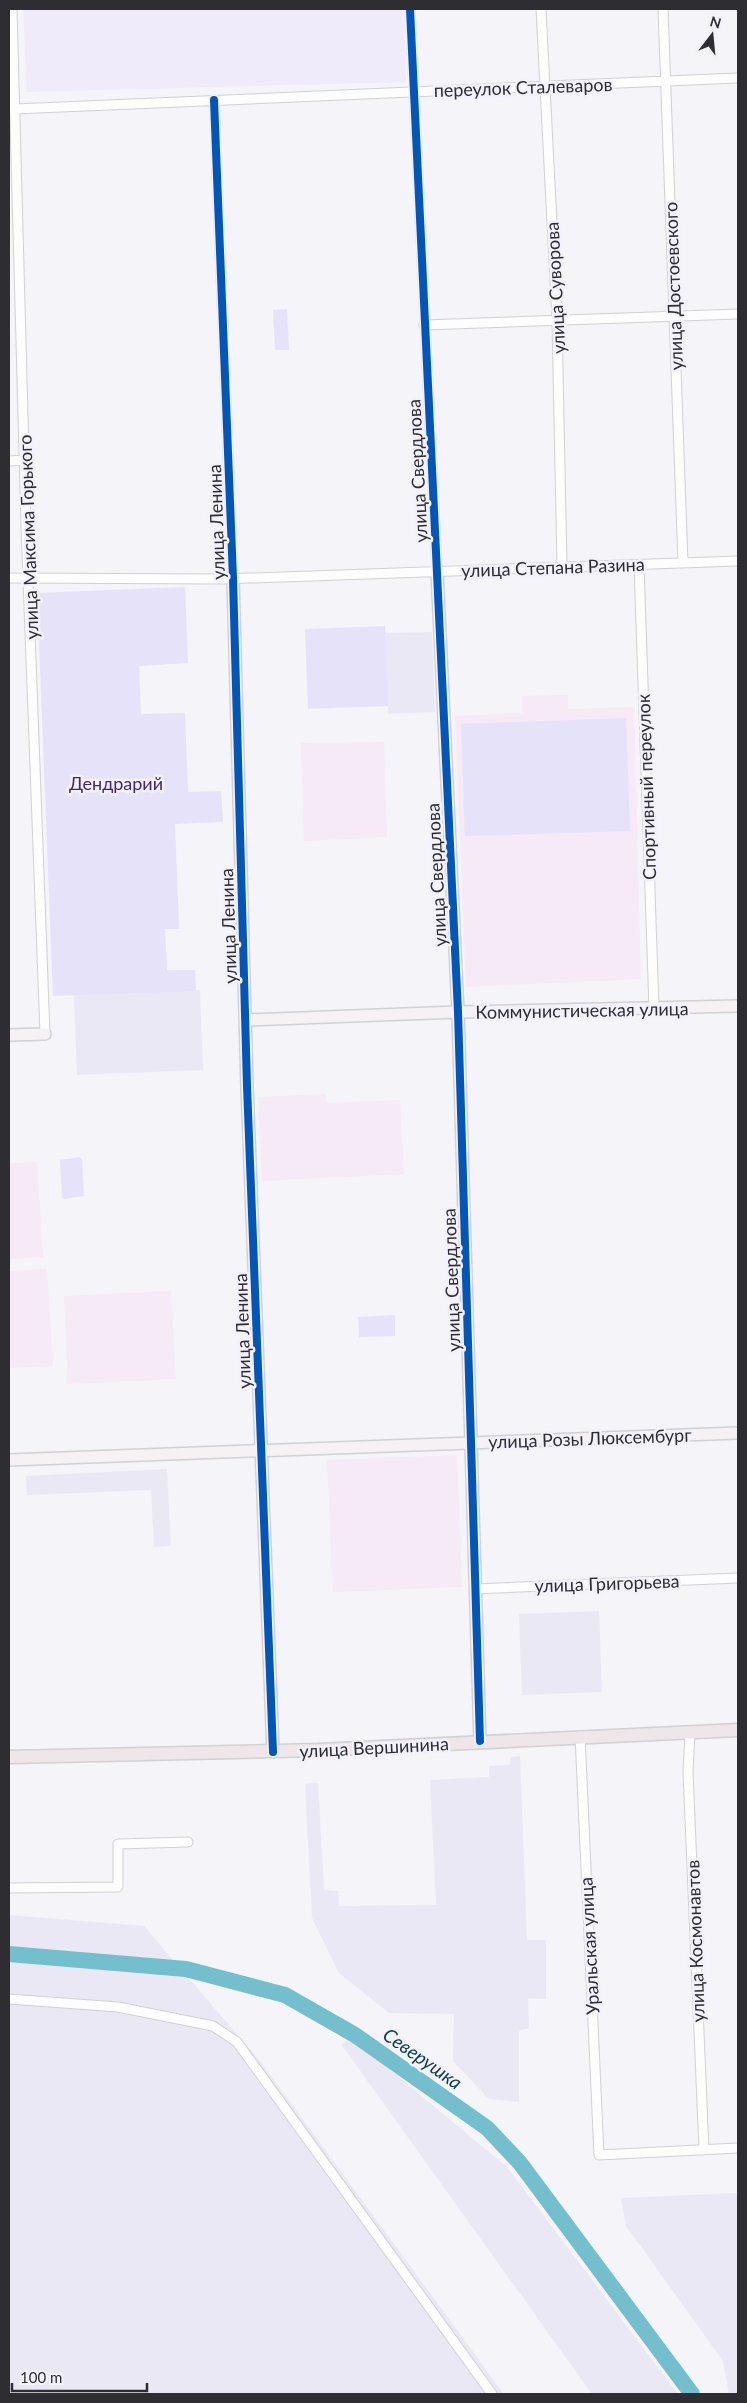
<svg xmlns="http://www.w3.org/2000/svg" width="747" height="2403" font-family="Lato,sans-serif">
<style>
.built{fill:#eae8f4}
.education{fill:#f5eaf6}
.medical{fill:#f0ebfa}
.park{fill:#e6e2f9}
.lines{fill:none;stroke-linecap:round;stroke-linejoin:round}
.river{stroke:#74bfce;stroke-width:16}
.street-casing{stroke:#d1d1d4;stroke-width:11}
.secondary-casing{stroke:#d1d1d4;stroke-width:14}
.primary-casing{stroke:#d1d1d3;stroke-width:15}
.street{stroke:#fdfdfe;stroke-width:9}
.secondary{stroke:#f6f1f4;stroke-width:11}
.primary{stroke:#eee6e9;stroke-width:12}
.cycleway-casing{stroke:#f3f1fc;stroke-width:11}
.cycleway{stroke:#0057b8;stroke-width:8}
.labels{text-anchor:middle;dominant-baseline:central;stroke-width:5;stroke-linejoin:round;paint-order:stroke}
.street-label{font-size:18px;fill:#2e2d31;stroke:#f3f1fc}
.park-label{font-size:18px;fill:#432676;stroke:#f3f1fc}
.water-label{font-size:19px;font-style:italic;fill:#0d3e46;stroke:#f3f1fc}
</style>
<rect width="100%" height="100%" fill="#f4f4f9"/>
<!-- built -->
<path class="built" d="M432 632 435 712 388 714 385 633Z
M200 990 203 1070 77 1075 74 995Z
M167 1469 171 1546 154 1547 151 1490 27 1495 26 1476Z
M599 1611 602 1692 522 1695 519 1614Z
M520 1756 527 1940H546V1999L528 1998 529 2028 519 2031V2102L489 2099 453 2061 454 2014 389 2013 339 1973 312 1918 305 1784 318 1783 324 1890 338 1891 339 1906 436 1905 430 1780 489 1777V1766L510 1765V1757Z
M9 1915 144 1926 260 2061 504 2394H9Z
M352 2038 507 2167 678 2394H592L341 2044Z
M738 2193V2394H729L723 2361 626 2226 621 2198Z"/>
<!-- education -->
<path class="education" d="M568 695V709L634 707 641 979 466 987 455 716 522 713V696Z
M384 742 387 837 304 841 301 743Z
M326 1094V1103L400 1100 404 1174 262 1181 258 1097Z
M37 1162 43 1257 9 1259V1163Z
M47 1269 53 1366 9 1368V1271Z
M171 1291 176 1379 68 1384 64 1296Z
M457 1455 462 1587 333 1592 327 1460Z"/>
<!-- medical -->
<path class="medical" d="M23 9H404L406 82 27 92Z"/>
<!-- park -->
<path class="park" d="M287 309 289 350H275L273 310Z
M185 587 188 663 139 666 141 714 185 713 188 792 221 791 223 822 175 824 179 929H165L167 970H195L196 991 53 996 37 593Z
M385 626 388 706 308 709 305 629Z
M626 718 630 831 465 836 461 724Z
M79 1157 82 1159 84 1196 64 1199 62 1197 60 1160Z
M395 1315V1336L359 1337 358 1317Z"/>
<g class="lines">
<!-- river -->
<path class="river" d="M9 1954 186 1969 285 1995 355 2035 487 2128 520 2163 692 2394"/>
<defs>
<path id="street" d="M12 9 26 526 45 1034
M410 9 437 571
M541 9 557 320 562 567
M663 9 683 563
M214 100 233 578
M9 107 14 109 738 78
M424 325 738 314
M9 461 25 460
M639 565 654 1009
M9 578 223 579 738 561
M475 1589 738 1578
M690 1732 688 1772 704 2150
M580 1736 599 2155 738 2148
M9 1888 118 1887V1844L188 1842
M9 1999 118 2007 213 2026 237 2042 492 2394"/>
<path id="secondary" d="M437 571 458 1012 480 1741
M233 578 247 1086 273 1752
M246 1020 458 1012 738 1006
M9 1035 45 1034
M9 1460 738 1433"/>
<path id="primary" d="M9 1757 319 1750 738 1730"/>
</defs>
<!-- street casing -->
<use href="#street" class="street-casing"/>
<!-- secondary casing -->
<use href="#secondary" class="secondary-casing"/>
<!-- primary casing -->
<use href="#primary" class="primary-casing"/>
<!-- street -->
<use href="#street" class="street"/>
<!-- secondary -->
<use href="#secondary" class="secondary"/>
<!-- primary -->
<use href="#primary" class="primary"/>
<defs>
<path id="cycleway" d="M410 9 458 1012 480 1741
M214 100 233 578 247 1086 273 1752"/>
</defs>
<!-- cycleway casing -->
<use href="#cycleway" class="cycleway-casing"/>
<!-- cycleway -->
<use href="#cycleway" class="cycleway"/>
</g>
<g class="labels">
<!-- street labels -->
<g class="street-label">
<text transform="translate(523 87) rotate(-2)">переулок Сталеваров</text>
<text transform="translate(673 286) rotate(-92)">улица Достоевского</text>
<text transform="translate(555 288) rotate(-93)">улица Суворова</text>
<text transform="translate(417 471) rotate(-93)">улица Свердлова</text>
<text transform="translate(216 522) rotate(-92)">улица Ленина</text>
<text transform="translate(28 537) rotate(-92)">улица Максима Горького</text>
<text transform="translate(553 567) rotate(-2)">улица Степана Разина</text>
<text transform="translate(646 787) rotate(-92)">Спортивный переулок</text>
<text transform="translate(436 875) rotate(-93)">улица Свердлова</text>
<text transform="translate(228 926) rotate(-92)">улица Ленина</text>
<text transform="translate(582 1010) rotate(-1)">Коммунистическая улица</text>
<text transform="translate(451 1280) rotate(-92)">улица Свердлова</text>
<text transform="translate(242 1331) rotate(-92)">улица Ленина</text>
<text transform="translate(590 1438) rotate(-2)">улица Розы Люксембург</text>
<text transform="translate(607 1583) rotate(-2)">улица Григорьева</text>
<text transform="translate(374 1747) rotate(-3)">улица Вершинина</text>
<text transform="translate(695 1941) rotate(-92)">улица Космонавтов</text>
<text transform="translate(589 1946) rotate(-93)">Уральская улица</text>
</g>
<!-- park labels -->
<g class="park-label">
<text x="116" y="783">Дендрарий</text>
</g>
<!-- water labels -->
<g class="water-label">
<text transform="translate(423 2058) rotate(35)">Северушка</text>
</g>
</g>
<!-- border -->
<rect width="747" height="2403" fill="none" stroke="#2e2d31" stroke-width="20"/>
<!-- north arrow -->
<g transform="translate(712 35) rotate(16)" stroke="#f3f1fc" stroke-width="4" paint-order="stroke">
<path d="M0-4L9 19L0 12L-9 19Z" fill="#2e2d31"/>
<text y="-8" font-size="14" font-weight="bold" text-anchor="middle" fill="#2e2d31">N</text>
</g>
<!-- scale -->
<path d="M12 2383v8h135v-8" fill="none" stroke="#2e2d31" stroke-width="2.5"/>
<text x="20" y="2383" font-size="15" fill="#2e2d31" stroke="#f3f1fc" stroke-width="4" paint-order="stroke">100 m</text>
</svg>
